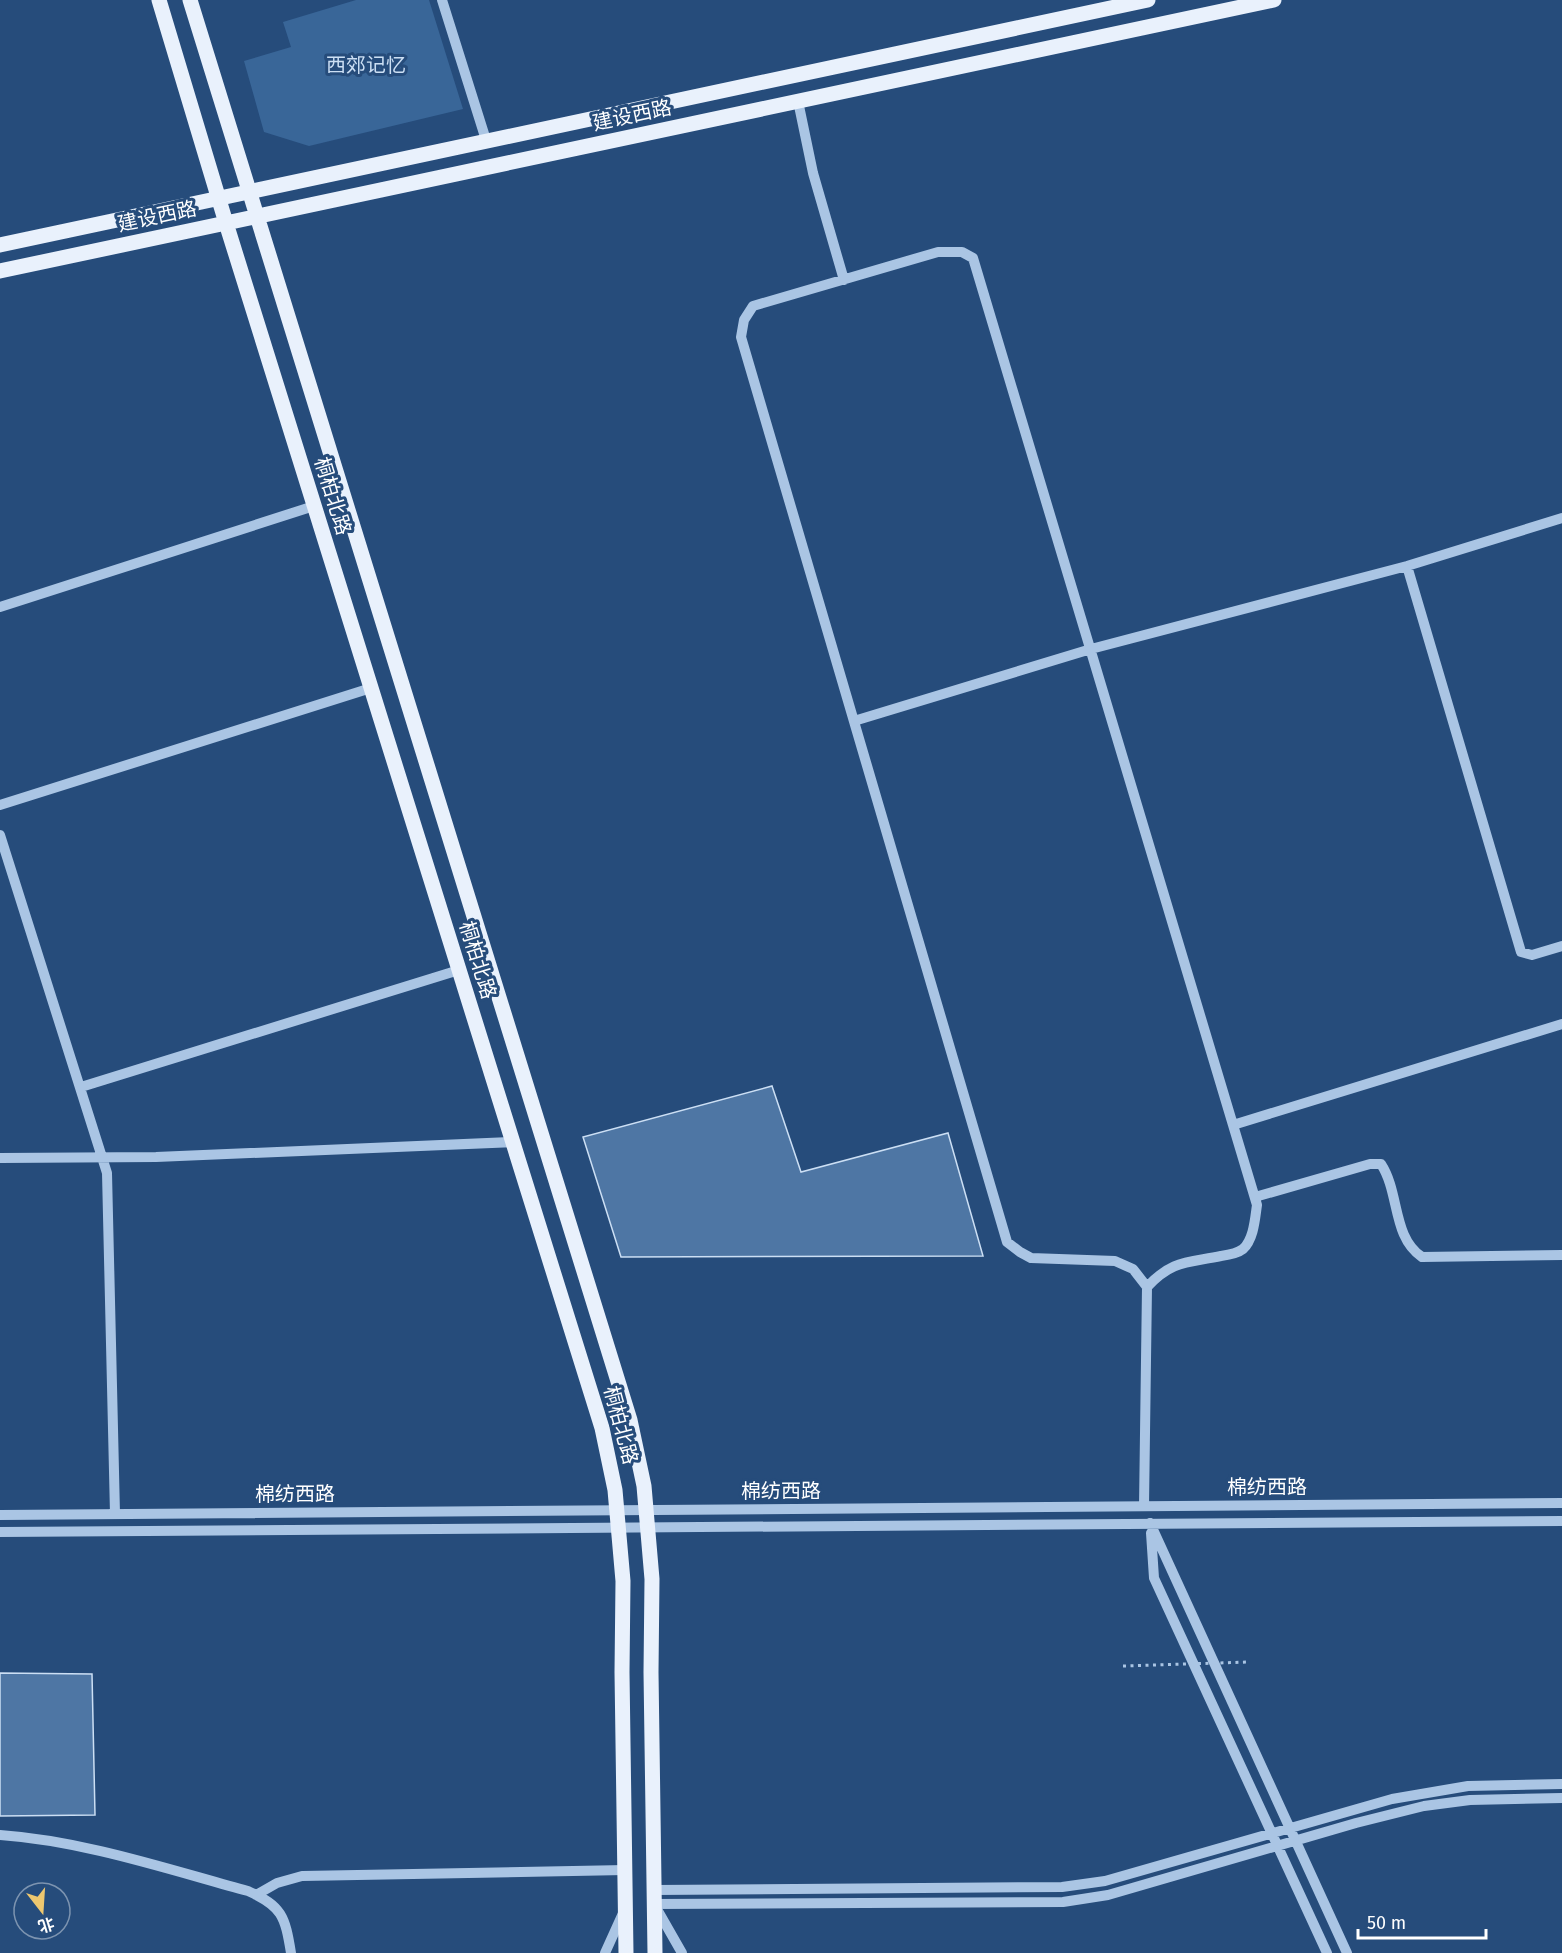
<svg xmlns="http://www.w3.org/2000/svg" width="1562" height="1953" font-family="'Fira Sans','Noto Sans SC',sans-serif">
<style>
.green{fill:#396698}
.building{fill:#4e76a4;stroke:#ccdff4;stroke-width:1.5}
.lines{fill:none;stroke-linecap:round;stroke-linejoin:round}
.minor{stroke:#aac5e4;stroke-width:10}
.major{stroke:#e9f1fc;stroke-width:15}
.path-bridge{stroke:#aac5e4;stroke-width:3;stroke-dasharray:3 4.5;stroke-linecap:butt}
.labels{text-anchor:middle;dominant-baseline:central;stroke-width:6;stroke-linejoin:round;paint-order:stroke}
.park-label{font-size:20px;fill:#ccdff4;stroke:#264c7b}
.street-label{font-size:20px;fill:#fff;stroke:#264c7b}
</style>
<rect width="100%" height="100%" fill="#264c7b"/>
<!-- green -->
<path class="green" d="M356 0H429L463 109 309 146 264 132 244 61 291 47 283 22Z"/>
<!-- building -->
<path class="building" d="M772 1086 801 1172 948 1133 983 1256 621 1257 583 1137Z
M0 1673 92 1674 95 1815 0 1816Z"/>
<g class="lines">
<!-- minor -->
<path class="minor" d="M442 0 486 140
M798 101 813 173 844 280
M1407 566 1521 952 1532 955 1562 946
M0 607 314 506
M854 721 1091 649 1407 566 1562 518
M0 805 371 688
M0 835 107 1173 115 1514
M81 1087 459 970
M1233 1125 1562 1024
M0 1158 156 1157 513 1142
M1255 1197 1370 1164H1381C1400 1193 1392 1237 1422 1257L1562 1255
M1144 1506 1147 1287 1133 1269 1115 1261 1031 1258 1020 1252 1007 1242 741 337 744 320 753 306 938 252H962L973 258 1257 1205C1255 1218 1254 1239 1243 1249 1238 1253 1228 1255 1221 1256 1187 1263 1172 1260 1147 1287
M0 1515 1562 1503
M1150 1523 1347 1953
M0 1532 1562 1521
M1151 1533 1154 1578 1327 1953
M0 1835C84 1841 167 1869 248 1891 282 1906 285 1916 291 1953
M654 1890 1062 1887 1105 1881 1392 1799 1468 1786 1562 1784
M256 1895 277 1883 302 1876 625 1870
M605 1953 624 1911
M682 1953 654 1904 1063 1902 1108 1895 1356 1823 1424 1806 1470 1800 1562 1798"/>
<!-- major -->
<path class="major" d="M159 0 226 223 602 1428 615 1490 623 1581 622 1672 626 1953
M190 0 630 1420 644 1486 652 1579 651 1672 655 1953
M0 245 1148 0
M0 271 1274 0"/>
<!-- path-bridge -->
<path class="path-bridge" d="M1123 1666 1249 1662"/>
</g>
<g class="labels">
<!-- park labels -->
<g class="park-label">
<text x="366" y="65">西郊记忆</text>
</g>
<!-- street labels -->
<g class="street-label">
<text transform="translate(632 115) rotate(-12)">建设西路</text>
<text transform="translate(157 216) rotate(-12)">建设西路</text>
<text transform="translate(333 496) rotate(73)">桐柏北路</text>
<text transform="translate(478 960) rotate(73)">桐柏北路</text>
<text transform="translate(621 1425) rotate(75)">桐柏北路</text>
<text x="1267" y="1487">棉纺西路</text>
<text x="781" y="1491">棉纺西路</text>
<text x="295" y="1494">棉纺西路</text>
</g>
</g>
<!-- north arrow -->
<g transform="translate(42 1911) rotate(163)"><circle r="28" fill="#264c7b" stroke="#7d94b0" stroke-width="1.5"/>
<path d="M0-4.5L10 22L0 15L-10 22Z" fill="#edc76f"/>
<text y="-9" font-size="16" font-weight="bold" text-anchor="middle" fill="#ffffff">北</text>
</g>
<!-- scale -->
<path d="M1358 1929v9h128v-9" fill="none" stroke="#ffffff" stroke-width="3"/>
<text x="1367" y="1929" font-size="18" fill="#ffffff" stroke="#264c7b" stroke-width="4.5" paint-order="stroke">50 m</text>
</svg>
